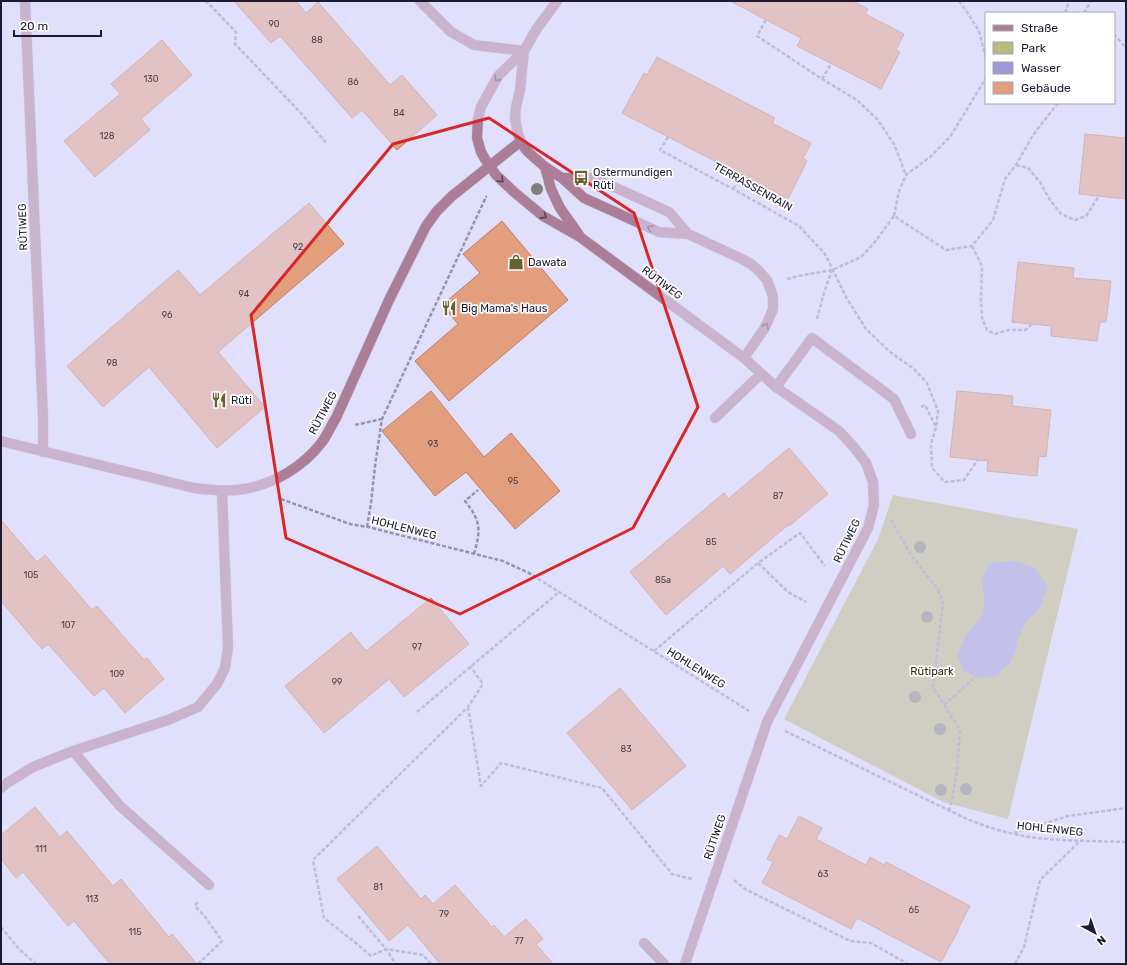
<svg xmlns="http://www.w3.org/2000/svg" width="1127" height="965" font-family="Rubik,sans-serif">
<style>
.green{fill:#bbb97f}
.water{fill:#9d9ad6}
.building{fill:#e29e7d;stroke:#c07e5f}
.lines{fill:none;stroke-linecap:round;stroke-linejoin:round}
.lane-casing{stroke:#bebdd8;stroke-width:11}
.street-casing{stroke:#bebdd8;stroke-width:11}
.path{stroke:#9594ae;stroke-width:2.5;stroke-dasharray:4 2;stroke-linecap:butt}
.lane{stroke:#ac7d96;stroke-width:10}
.street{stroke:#ac7d96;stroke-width:10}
.tree{fill:#7f7e7a}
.oneway{stroke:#56425b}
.marked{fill:none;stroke:#d62828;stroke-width:3;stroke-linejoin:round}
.labels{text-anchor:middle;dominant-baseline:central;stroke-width:3.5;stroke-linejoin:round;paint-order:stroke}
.number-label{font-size:9px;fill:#4e3c46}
.poi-label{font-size:11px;fill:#1d1b34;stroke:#fff;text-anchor:start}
.street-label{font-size:11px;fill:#1d1b34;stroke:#fff}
.park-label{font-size:11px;fill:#2f2e0f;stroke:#fff}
</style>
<rect width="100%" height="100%" fill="#e1e0fc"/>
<!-- green -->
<path class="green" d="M893 495 1078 529 1008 819 943 802 784 719 878 539Z"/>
<!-- water -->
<path class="water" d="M1015 561 1034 567 1048 587 1040 608 1026 622 1017 641 1015 653 1008 665 996 676 977 678 963 670 957 655 967 633 982 616 985 601 981 579 990 563Z"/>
<!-- building -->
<path class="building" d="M234 1H296L306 13 318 2 390 85 402 75 437 115 397 150 362 110 352 118 280 36 271 43Z
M730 1H853L868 9 865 14 904 34 896 50 900 52 881 89 797 46 801 38Z
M162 40 192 75 141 119 150 130 95 177 64 141 120 94 111 84Z
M657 57 775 118 772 123 811 143 803 158 807 161 788 199 622 113 644 73 647 75Z
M1085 134 1126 138V199L1079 194Z
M309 203 344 244 218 352 265 407 217 448 149 367 103 407 67 366 178 270 200 295Z
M502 221 568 300 449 401 415 361 458 324 442 305 480 273 463 254Z
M1018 262 1074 268 1073 278 1111 281 1106 322H1100L1097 341 1051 336V326L1012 322Z
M431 391 484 457 511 433 560 491 515 529 466 472 435 496 382 431Z
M957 391 1013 396 1012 406 1051 410 1046 457 1039 456 1037 476 987 471 988 461 950 457Z
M789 448 828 494 789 526 788 525 730 574 723 566 666 615 630 572 724 493 728 499Z
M1 520 37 562 45 555 92 610 97 606 144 660 147 658 164 679 125 713 104 688 94 696 48 644 42 649 1 601Z
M431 598 469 644 404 697 389 679 324 733 285 686 351 632 366 651Z
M620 688 686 766 632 810 567 733Z
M35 807 60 837 67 831 113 886 121 879 169 937 172 934 197 964H110L74 921 68 926 23 872 16 878 1 859V835Z
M799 816 822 828 816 839 866 865 870 857 884 865 886 862 970 906 957 931H958L941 962 857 918 851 929 762 883 773 862 767 859 779 835 787 839Z
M377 846 421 899 425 895 433 904 455 885 492 927 494 925 504 937 526 919 543 939 536 944 553 964H440L408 925 389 941 337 879Z"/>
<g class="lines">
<defs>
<path id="lane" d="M420 1 451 32 474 45 524 51
M545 167 562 178H594L669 212 688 234
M562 178 584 198 659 232 688 234 740 258 751 264 759 271 767 280 771 291 773 297V309L768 321 764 329 744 358
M776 387 812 338 894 399 911 434
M715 418 761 374
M73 751 120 806 209 885
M1 788 7 783 33 767 73 751 168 720 198 707 217 684 225 668 228 647 222 491
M644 943 664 964"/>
<path id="street" d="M25 1 43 416V452
M557 1 536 30 524 51 498 76 481 107 478 118 477 138 481 152 485 159 496 175 514 192 543 216 580 237 744 358 776 387 839 431 854 447 866 463 873 482 874 505 868 528 767 722 685 964
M524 51 520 90 516 107 515 118 518 134 524 147 528 152 545 167 551 189 560 208 579 235
M1 441 194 488C211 490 228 492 244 489 274 484 303 467 322 442 327 435 331 426 336 418L389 300 426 226 437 211 452 196 521 141"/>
</defs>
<!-- lane casing -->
<use href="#lane" class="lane-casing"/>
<!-- street casing -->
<use href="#street" class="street-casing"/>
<!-- path -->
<path class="path" d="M205 1 208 3 236 32 235 44 300 112 327 144
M959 1 967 12 979 31 986 59
M1065 13 1069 1
M1084 13 1091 1
M766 20 757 36 822 79 857 100 877 119 894 144 906 175
M1114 34 1126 48
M822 79 831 64
M668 137 660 150 733 189 799 226 825 254 846 297 866 329 890 352 914 369 927 383 938 411 936 427 931 444 932 468 945 482 964 480 978 459
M1016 165 1028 168 1040 182 1050 200 1061 214 1075 220 1086 216 1099 196
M733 189 741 175
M894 216 899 191 906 175 930 157 950 137 986 78
M972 246 982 266 981 299 982 318 987 330 995 334 1008 330H1025L1032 324
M787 279 798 276 832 270 861 257 875 242 894 216 946 250 972 246 993 220 1005 179 1016 165 1033 135 1058 103
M817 319 824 293 832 270
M921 407 925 405 936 427
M355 425 382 419
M281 499 350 524 368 527 503 561 529 573 749 711
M891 520 909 552 938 590 943 602 933 687 960 730 957 769 952 800 949 810
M367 527 371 503 375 466 382 419 486 197H487
M474 554C481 530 481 521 465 501L478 490
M758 563 788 592 806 602
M654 651 758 563 800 533 825 566
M944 705 973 679
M468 707 481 786 501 763 602 788 672 874 692 879
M417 712 559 592
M785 731 967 819C989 828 1013 835 1036 838 1066 841 1096 841 1126 842
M1014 833 1068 816 1126 808
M734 880 745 889 850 941 871 943 908 964
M358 916 386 949 396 964
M1 927 19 949 36 964
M198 964 222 941 206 918 195 906 198 901
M431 964 423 955 386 949 371 956 357 944 324 918 313 860 468 707 483 684 470 666
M1015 964 1024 947 1040 880 1080 841"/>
<!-- lane -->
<use href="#lane" class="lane"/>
<!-- street -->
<use href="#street" class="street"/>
</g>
<!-- trees -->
<g class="tree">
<circle cx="537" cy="189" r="6"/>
<circle cx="920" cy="547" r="6"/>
<circle cx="927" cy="617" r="6"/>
<circle cx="915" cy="697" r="6"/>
<circle cx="940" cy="729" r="6"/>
<circle cx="966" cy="789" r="6"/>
<circle cx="941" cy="790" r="6"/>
</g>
<!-- one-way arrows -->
<defs><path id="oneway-chevron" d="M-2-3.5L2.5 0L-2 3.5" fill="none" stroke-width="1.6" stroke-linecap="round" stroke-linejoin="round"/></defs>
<g class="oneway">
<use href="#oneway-chevron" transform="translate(497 79) rotate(125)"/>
<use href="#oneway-chevron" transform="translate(501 180) rotate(45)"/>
<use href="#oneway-chevron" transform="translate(544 216) rotate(33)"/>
<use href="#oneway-chevron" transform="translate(650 228) rotate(-156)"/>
<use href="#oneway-chevron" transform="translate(766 326) rotate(-60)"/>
</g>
<!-- marked area -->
<path d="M0 0H1127V965H0ZM489 118 634 213 698 407 633 528 460 614 286 538 251 315 393 144Z" fill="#e1e0fc" fill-opacity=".55" fill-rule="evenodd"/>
<path class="marked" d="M489 118 634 213 698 407 633 528 460 614 286 538 251 315 393 144Z"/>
<!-- icons -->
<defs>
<symbol id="bus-bare" viewBox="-9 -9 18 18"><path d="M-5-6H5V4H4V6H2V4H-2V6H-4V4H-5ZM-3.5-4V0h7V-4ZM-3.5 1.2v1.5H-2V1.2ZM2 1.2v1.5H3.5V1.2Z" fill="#64622e" stroke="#fff" stroke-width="2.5" paint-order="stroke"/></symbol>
<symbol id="shop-bare" viewBox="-9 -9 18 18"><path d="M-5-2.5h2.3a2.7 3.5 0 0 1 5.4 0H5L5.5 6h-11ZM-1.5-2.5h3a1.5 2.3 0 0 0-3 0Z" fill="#64622e" stroke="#fff" stroke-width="2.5" paint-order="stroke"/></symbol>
<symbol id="restaurant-bare" viewBox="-9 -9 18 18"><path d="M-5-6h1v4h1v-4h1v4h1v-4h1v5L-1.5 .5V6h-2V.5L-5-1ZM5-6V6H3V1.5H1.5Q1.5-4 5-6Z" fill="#64622e" stroke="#fff" stroke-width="2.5" paint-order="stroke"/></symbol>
</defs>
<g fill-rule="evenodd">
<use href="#bus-bare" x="570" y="167" width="22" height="22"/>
<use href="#shop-bare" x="505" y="251" width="22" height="22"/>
<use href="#restaurant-bare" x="438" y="297" width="22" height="22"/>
<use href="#restaurant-bare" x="208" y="389" width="22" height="22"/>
</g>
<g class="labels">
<!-- number labels -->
<g class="number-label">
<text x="274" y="24">90</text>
<text x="317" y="40">88</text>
<text x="151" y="79">130</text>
<text x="353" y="82">86</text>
<text x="399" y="113">84</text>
<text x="107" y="136">128</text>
<text x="298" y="247">92</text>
<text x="244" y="294">94</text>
<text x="167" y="315">96</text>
<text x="112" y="363">98</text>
<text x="433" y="444">93</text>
<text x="513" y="481">95</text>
<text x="778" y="496">87</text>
<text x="711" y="542">85</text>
<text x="31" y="575">105</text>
<text x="663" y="580">85a</text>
<text x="68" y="625">107</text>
<text x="417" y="647">97</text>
<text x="117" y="674">109</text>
<text x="337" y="682">99</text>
<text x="626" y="749">83</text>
<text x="41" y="849">111</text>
<text x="823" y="874">63</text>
<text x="378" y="887">81</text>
<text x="92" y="899">113</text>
<text x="914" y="910">65</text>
<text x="444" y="914">79</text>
<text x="135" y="932">115</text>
<text x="519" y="941">77</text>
</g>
<!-- poi labels -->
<g class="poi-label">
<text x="593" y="172">Ostermundigen<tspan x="593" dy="13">Rüti</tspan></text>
<text x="528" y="262">Dawata</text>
<text x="461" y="308">Big Mama's Haus</text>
<text x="231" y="400">Rüti</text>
</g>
<!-- street labels -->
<g class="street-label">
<text transform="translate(753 187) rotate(29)">TERRASSENRAIN</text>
<text transform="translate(23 227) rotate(-92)">RÜTIWEG</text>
<text transform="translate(662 283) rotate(37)">RÜTIWEG</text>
<text transform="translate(323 413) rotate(-62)">RÜTIWEG</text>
<text transform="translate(404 528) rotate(14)">HOHLENWEG</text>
<text transform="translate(847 541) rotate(-64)">RÜTIWEG</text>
<text transform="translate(696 668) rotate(32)">HOHLENWEG</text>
<text transform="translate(1050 829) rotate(6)">HOHLENWEG</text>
<text transform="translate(715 837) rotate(-71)">RÜTIWEG</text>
</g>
<!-- park labels -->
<g class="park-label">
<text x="932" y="671">Rütipark</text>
</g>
</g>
<!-- border -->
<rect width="1127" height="965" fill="none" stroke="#1d1b34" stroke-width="4"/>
<!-- legend -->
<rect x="985" y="12" width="130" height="92" fill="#ffffff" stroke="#a5a4ae"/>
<rect x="993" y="25" width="20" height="6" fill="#ac7d96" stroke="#a5a4ae"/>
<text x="1021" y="32" font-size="12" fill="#1d1b34">Straße</text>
<rect x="993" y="42" width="20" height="12" fill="#bbb97f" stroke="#a5a4ae"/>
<text x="1021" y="52" font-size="12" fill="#1d1b34">Park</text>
<rect x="993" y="62" width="20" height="12" fill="#9d9ad6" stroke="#a5a4ae"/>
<text x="1021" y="72" font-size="12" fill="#1d1b34">Wasser</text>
<rect x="993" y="82" width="20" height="12" fill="#e29e7d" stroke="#a5a4ae"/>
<text x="1021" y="92" font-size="12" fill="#1d1b34">Gebäude</text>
<!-- north arrow -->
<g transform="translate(1095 933) rotate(140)" stroke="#ffffff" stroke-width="3" paint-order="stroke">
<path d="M0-3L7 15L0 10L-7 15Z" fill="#1d1b34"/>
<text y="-6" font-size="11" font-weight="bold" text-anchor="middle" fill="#1d1b34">N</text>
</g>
<!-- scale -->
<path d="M14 30v6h87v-6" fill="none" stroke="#1d1b34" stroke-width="2"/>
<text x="20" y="30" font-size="12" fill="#1d1b34" stroke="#ffffff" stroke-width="3" paint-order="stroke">20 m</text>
</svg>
